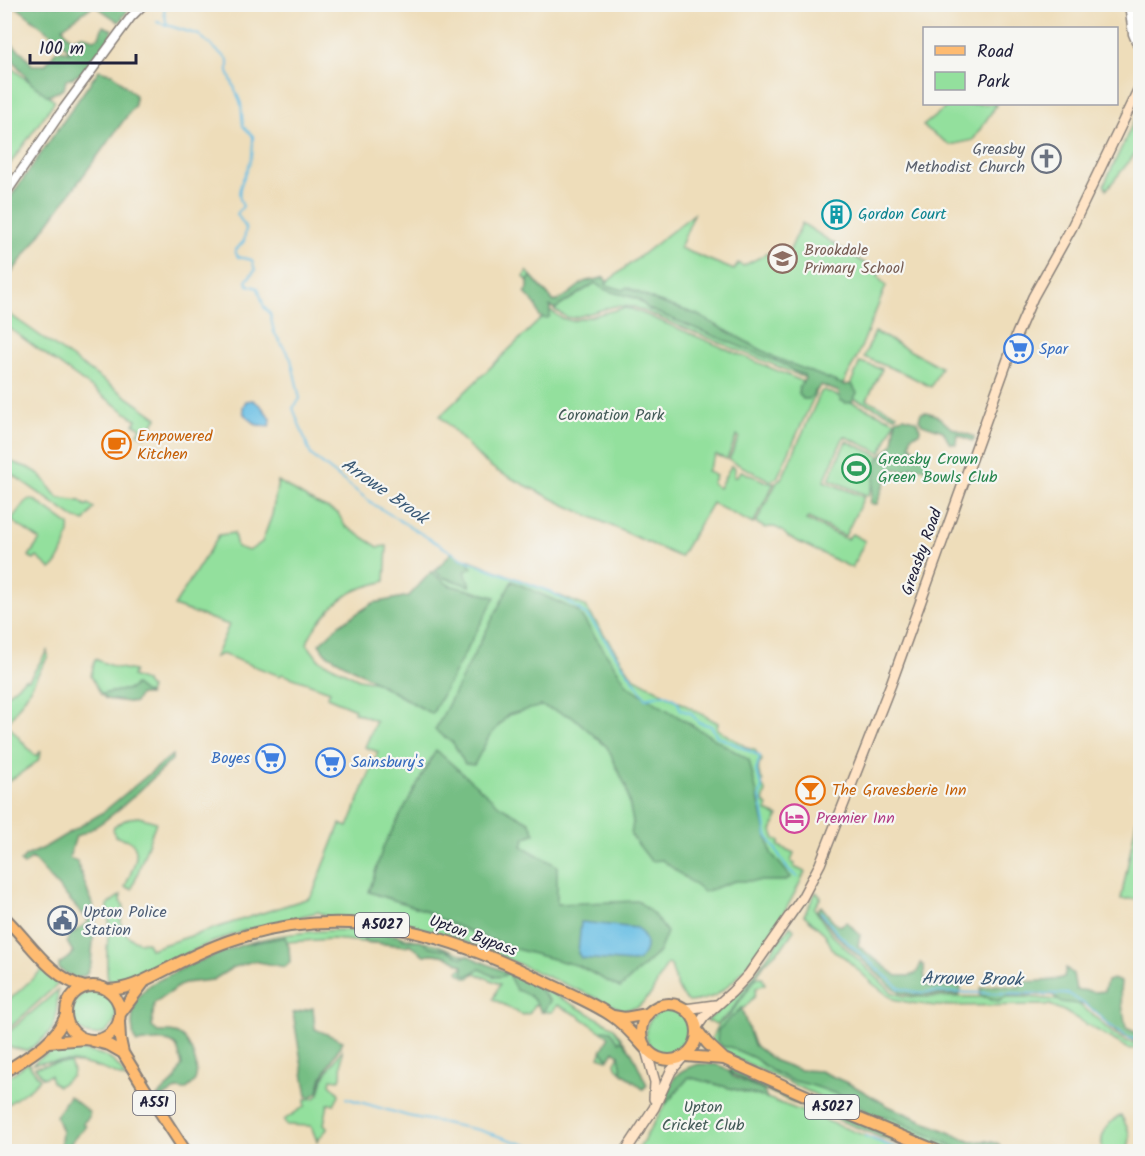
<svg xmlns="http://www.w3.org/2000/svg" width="1145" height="1156" font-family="Kalam,sans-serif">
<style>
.green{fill:#93e09d;stroke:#5a816c;stroke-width:1.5}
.forest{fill:#76be84;stroke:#4c7060;stroke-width:1.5}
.water{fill:#66bee4;stroke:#447090;stroke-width:1.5}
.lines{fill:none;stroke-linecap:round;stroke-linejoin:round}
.stream{stroke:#66bee4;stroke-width:2}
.tertiary-casing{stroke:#88807a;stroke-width:11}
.secondary-casing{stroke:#88807a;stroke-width:12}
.primary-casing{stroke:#88807a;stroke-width:14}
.tertiary{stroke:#fff;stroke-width:8}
.secondary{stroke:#ffe4c6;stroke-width:9}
.primary{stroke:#febb71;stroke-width:10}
.labels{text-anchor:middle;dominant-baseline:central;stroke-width:4.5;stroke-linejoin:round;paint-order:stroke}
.shield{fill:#f6f6f2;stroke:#626272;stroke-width:1.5}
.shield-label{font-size:15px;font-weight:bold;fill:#22223b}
.worship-label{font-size:16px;fill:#5b616d;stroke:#f6f6f2;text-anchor:end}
.culture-label{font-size:16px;fill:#0d838f;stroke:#f6f6f2;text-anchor:start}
.education-label{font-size:16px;fill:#785e54;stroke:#f6f6f2;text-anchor:start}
.shop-label{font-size:16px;fill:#366cbe;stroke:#f6f6f2;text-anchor:start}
.park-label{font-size:16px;fill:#445b58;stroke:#f6f6f2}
.food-label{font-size:16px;fill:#c56008;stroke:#f6f6f2;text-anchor:start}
.leisure-label{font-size:16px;fill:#27864d;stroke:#f6f6f2;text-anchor:start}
.street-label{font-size:16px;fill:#22223b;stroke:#f6f6f2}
.hotel-label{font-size:16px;fill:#b23c85;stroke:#f6f6f2;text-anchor:start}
.service-label{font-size:16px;fill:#4e5e75;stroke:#f6f6f2;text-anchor:start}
.water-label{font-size:18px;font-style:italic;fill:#3a5976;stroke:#f6f6f2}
</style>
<rect width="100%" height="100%" fill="#f6f6f2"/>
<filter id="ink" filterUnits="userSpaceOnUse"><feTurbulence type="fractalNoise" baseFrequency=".0167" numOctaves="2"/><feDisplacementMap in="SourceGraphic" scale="12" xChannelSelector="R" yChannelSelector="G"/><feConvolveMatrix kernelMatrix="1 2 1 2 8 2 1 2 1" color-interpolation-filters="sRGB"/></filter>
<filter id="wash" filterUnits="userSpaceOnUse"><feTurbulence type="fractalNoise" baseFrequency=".008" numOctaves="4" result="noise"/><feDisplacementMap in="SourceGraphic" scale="24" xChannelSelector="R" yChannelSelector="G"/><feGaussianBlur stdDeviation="1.35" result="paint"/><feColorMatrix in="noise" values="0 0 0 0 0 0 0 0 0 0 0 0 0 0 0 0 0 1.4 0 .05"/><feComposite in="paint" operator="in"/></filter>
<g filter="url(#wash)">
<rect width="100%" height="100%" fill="#eeddba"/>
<!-- green -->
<path class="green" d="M5 63 55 101 5 171Z
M950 104H997L973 140 950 145 923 126Z
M1140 108V148L1107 189 1104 185Z
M694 214 680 248 734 270 738 263 743 266 768 253 785 261 802 223 880 273 878 277 886 286 858 355 839 392 634 307 615 306 573 318 566 317 556 311 524 277 527 271 558 306 595 280 615 292 623 290 606 285 607 282Z
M623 308 632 309 818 388 777 478 771 481 729 460 739 437 737 435 727 459 716 455 707 471 716 476 712 483 719 488 731 466 735 468 734 477H736L741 471 769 483H774L753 524 712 503 680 557 563 504 497 471 482 460 440 416 550 310 561 318 572 321Z
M5 311 157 418 144 437 138 433 141 428 134 424 136 420 6 326 5 328Z
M875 332 941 367 931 387 908 375 864 357Z
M860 362 882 369 867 400 895 413 897 414 895 416 846 395Z
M824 390 895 421 881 453 844 436 824 481 864 497 845 536 808 518 806 520 844 538 847 539 852 534 865 541 852 568 788 537C781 529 775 525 765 528L756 523 777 482 783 476 821 392Z
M846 441 884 458 868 496 829 479Z
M5 458C15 466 31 465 40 475 48 482 51 492 59 498L80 501 86 506 88 504 94 508 85 521 76 519 5 469Z
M278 481 313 502 338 513 345 526 378 547 387 546 385 581C374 585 359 587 349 594 334 603 311 628 307 644L319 660 359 679 375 682 432 714 494 597 448 585 431 572 435 571 442 577 470 585 465 572 470 560 585 606 633 677 709 718 718 723 717 729 749 749H754L762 760C756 767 758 774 763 781L762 785 766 792 763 801 768 806 766 811 778 816 772 831 775 839 780 841 779 846 794 853 791 862 795 864 794 867 805 872C789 908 749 974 716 995 708 999 698 1001 689 1002 677 993 675 979 671 965L667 964 651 994 638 1007 623 1010 487 950 433 931 372 920 330 918 318 912 246 930 210 943 122 984 108 980C105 960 108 942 109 922 109 916 107 910 108 904L121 895 120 901 124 906C123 911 121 918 121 922 123 935 135 944 147 942L150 949 309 898 313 893 340 824 348 827 378 752 365 747 376 721 354 712 355 709 327 697 330 691 282 674 280 676 222 654 215 657 229 625 174 606 219 535 234 533 237 547 249 551 262 542 272 515Z
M30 499 36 501 69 525C71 534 60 564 51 569L37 557 34 560 29 556 40 540 11 520 25 502Z
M47 651 48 656 27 694 7 724C17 735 25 746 36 756L41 751 38 761 5 784V696L25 679 29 680Z
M95 659 114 667 134 671 132 676 144 681 150 688 148 695 135 685 130 689 101 694 91 676Z
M1140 802V899H1121Z
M139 817 156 822 132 889 125 887C129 875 144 852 131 842 125 837 121 839 115 836L113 831 114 826 129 818Z
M816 892 821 897 814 908 831 934 892 992 903 996 916 997H1027L1075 1002 1093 1015 1114 1035 1126 1041 1140 1045V1052L1138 1048 1129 1049 1062 1010 1050 1005 936 1006 911 1003 893 999 873 984 844 957 834 952 825 934 804 915Z
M790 926 794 930 783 946 765 963 730 1013 716 1024 707 1021 745 987Z
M343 930 389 934 438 945 535 984 612 1026 632 1053 647 1085 643 1089 616 1067 615 1063 619 1055 614 1051 608 1060 599 1057 609 1037 577 1015 557 1005 552 1012H541L538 1005H534L530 1013 523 1015 493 999 500 984 475 973 469 978H466L458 972 463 966C452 957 438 952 424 955L409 944 407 946 332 939 287 942 285 937 242 945C275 934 308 931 343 930Z
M44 968 58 984 5 1032V1004Z
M757 977H762L765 984 756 988 755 996 744 1008H741L754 1045 775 1061 799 1070 820 1071 854 1086 888 1106 971 1142 986 1141 999 1144 1002 1151H953L832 1102 726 1054 710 1043 719 1024 729 1016Z
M58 990C55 1029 59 1028 27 1051L5 1046 4 1036Z
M72 1013a22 22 0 1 1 44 0a22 22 0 1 1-44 0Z
M646 1033a23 23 0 1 1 46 0a23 23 0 1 1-46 0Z
M57 1049C86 1051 113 1049 126 1079 95 1063 68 1058 33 1064L41 1057Z
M342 1050 341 1077 339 1080 331 1079 330 1084 338 1092 339 1095 334 1104H328L324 1124 328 1128 317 1141 311 1126 286 1125 284 1120 305 1106V1099L315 1098 319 1094 323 1078Z
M28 1063 40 1079 31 1088 5 1106V1079Z
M56 1063H70L73 1070 72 1076 58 1086 52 1082 50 1075 43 1078 35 1067Z
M689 1077 767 1098 905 1151 639 1152 638 1149 665 1105Z
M1121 1115C1128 1130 1134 1136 1126 1151H1103C1098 1137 1108 1121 1121 1115Z"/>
<!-- forest -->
<path class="forest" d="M14 5H132L119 22 94 5 63 27 66 33 72 39 81 35 94 39 99 37 103 26 113 30C104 51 89 74 66 80L64 89 48 96 32 84 11 58 5 56 4 38 24 54 32 65H45L57 50 70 52 55 34 52 35Z
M99 70 113 74 135 95V105L5 282V205Z
M531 276 554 302C566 298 574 289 584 282 590 279 597 281 604 277L607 282 606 285 623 290 627 287 656 301 696 314 776 358 844 385 852 384 857 393 852 402 846 403 840 400 839 392 821 385 809 399H803L799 394V387L805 379 804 375 794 371 787 366 648 309C645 306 641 301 637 299 623 293 607 294 595 283L555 309 550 306V316L546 319 539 316 536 305 525 293 528 289V281Z
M926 412 936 415 950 427 974 437V440L972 441 957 434 956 444C947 445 947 437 943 431L922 424 919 419 921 413Z
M904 417 917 421 920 429 919 433 911 436 910 445 924 457 928 469 912 467 904 471 895 469 885 482 877 504H870L877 461 893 444 896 419Z
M452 552 461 558 470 560 469 565 472 567 465 572 470 586 442 577 435 571Z
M431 572 449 585 495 597 432 714 325 653 319 644 339 625 373 603 409 596Z
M512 581 578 611 628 686 749 760 771 853 791 877 784 881H735L704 892 662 860 651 861 631 835 633 822 626 787 607 747 573 717 541 706 508 715 489 737 474 765 465 764 453 743 435 730Z
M135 685 148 695H139L135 703 106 699 101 694 130 689Z
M436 750 500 806 529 822 535 833 525 838 522 846 557 866V904L638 901 653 914 667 932 659 952 620 988 579 966 512 948 441 920 424 910 369 892 383 847Z
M172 755V760C148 782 106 827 76 836L69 858 77 861 93 907 95 919 91 964 86 975 76 979 59 969V964L71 956 73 952 67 942 69 936 89 921 32 858 24 865 20 862 26 856 42 849 102 813Z
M821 906 836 924 840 926 847 922 860 935 858 946 897 976H909L917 973 921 963 924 966 925 984 931 987 961 986 960 995H913L901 993 888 984 833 932 817 910Z
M381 933 400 936 404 940H420C428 948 433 947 443 949 450 950 456 956 463 958L466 955 508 973C498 981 490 975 480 969L467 976 463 973V966C452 957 438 952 424 955L409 944 407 946 364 942V937L368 934Z
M285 937 289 947 290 962 285 967 253 961 232 968 213 980 184 983 154 1003 152 1027 158 1032C166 1032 174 1031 181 1036 191 1043 200 1068 195 1080 194 1084 189 1087 185 1090L177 1089 156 1101 155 1099 175 1080 182 1065C180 1060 180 1051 176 1046 169 1037 147 1042 137 1043L134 1039 132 1024 133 1013 137 998 149 985 187 966 242 945Z
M1066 968 1073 974 1076 990C1089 989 1089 994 1104 991L1107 981 1113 979 1121 982 1120 992 1126 1028 1137 1033V1042L1116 1033 1096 1012 1086 1005 1061 1002 1052 995H1009L998 1001 980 995 981 988 997 985 1019 987 1023 982C1037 980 1051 983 1064 977Z
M511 974 535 984 550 1001 543 1012H541C536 999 529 994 516 990L510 978Z
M313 1008 315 1029 343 1041 322 1077 318 1092 311 1097 307 1096 293 1013Z
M741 1008 754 1045 775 1061 799 1070 820 1071 854 1086 888 1106 971 1142 986 1141 999 1144 1002 1151H963L892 1118 870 1114 853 1100 814 1086 790 1080 772 1071 754 1058 730 1047H723L717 1041 718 1030Z
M604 1030 611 1031 619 1042 621 1039 632 1053 647 1085 643 1089 622 1072 619 1055 614 1051 609 1059 601 1051 609 1037 601 1031Z
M699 1064C711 1065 722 1062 730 1073L731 1067 930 1151C909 1151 888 1140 868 1132 822 1114 775 1096 731 1073L732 1076 764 1091 767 1098 689 1077 665 1105C672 1080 671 1072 699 1064Z
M69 1096 89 1112V1117L83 1123 86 1126C80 1135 74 1135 69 1147L71 1151H60L62 1132 56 1116Z"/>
<!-- water -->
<path class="water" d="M253 400 261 406 271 419 269 426 257 425 244 414 243 407 246 401Z
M581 922 637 928C648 939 650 949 638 961L632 962 581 958 578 953Z"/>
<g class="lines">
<!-- stream -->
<path class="stream" d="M108 4 113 8
M166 4 164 12 167 25
M157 22 199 35 228 60V72L241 104 243 126 253 136C253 142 253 149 252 155 249 173 232 189 243 206L237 214 246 228 244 241 235 251 238 257 252 260 255 270 246 281 248 285 258 288 264 307 270 314 274 332 291 359 300 399 293 408 311 455 373 504 461 558 551 592 578 608 591 620 646 698 665 694 677 701 681 710 691 713 698 722 711 726 717 736 760 756 756 772 762 785 760 796 767 835 787 868 797 877
M1140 170V171
M821 912 837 933 899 988 914 992 1069 994 1096 1012 1106 1023 1129 1038 1140 1040
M346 1098 408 1116 479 1130 527 1145 568 1152
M865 1136 905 1152"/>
</g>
</g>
<g filter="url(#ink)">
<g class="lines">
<defs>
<path id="tertiary" d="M1129 4 1133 34 1140 51
M4 196 64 108 131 17 144 4"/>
<path id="secondary" d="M685 1009 715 1005
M697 1027 704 1017 732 992 749 974 802 898 820 864 891 684 1017 334 1033 297 1072 227 1140 86
M646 1050 655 1082 654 1099
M625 1152 654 1108 671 1071 683 1057"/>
<path id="primary" d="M4 917C29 941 50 978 85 987
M66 1013a27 27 0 1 1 54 0a27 27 0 1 1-54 0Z
M108 990C133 989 150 977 171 967 192 956 215 945 238 938 347 904 441 931 539 979 563 991 590 1001 612 1016 624 1024 635 1037 645 1048
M641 1032a28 28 0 1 1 56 0a28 28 0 1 1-56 0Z
M120 1014 144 982
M613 1016 625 1018 647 1014
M119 1021 120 1039 123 1053 147 1092 186 1152
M697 1030 707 1043 724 1059 836 1109 940 1152
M93 1041 109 1045 123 1053
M48 1042 86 1039
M685 1056 724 1059
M4 1072C29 1056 55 1043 66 1015"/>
</defs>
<!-- tertiary casing -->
<use href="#tertiary" class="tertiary-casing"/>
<!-- secondary casing -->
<use href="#secondary" class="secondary-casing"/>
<!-- primary casing -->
<use href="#primary" class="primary-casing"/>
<!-- tertiary -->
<use href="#tertiary" class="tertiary"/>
<!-- secondary -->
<use href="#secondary" class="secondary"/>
<!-- primary -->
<use href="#primary" class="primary"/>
</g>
</g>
<!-- icons -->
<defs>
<symbol id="church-ring" viewBox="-11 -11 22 22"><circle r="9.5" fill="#f6f6f2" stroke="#6b7280" stroke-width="1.5"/><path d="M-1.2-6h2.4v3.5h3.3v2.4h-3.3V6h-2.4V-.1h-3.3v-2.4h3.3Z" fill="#6b7280"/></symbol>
<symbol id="building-ring" viewBox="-11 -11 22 22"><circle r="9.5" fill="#f6f6f2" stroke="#0f9aa8" stroke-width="1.5"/><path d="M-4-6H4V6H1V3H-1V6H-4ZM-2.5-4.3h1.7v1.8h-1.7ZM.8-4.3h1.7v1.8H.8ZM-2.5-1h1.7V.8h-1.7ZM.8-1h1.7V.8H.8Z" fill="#0f9aa8"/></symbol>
<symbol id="school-ring" viewBox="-11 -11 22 22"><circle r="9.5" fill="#f6f6f2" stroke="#8d6e63" stroke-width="1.5"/><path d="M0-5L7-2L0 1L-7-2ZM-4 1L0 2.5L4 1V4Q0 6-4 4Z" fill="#8d6e63"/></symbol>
<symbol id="supermarket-ring" viewBox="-11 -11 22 22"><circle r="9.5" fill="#f6f6f2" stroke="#3f7fe0" stroke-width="1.5"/><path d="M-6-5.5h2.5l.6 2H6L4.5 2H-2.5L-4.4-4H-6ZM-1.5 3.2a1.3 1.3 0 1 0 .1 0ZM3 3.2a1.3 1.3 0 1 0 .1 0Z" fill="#3f7fe0"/></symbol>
<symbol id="cafe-ring" viewBox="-11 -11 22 22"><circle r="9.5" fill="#f6f6f2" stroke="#e8710a" stroke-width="1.5"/><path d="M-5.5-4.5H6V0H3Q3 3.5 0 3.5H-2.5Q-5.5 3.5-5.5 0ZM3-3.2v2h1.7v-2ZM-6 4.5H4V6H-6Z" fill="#e8710a"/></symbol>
<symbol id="stadium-ring" viewBox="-11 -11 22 22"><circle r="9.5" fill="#f6f6f2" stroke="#2e9e5b" stroke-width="1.5"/><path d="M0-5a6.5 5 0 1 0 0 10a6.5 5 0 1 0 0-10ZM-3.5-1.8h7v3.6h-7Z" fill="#2e9e5b"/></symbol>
<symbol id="bar-ring" viewBox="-11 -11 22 22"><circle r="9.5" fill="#f6f6f2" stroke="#e8710a" stroke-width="1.5"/><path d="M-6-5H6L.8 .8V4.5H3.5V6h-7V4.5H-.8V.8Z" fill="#e8710a"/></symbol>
<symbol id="hotel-ring" viewBox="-11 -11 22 22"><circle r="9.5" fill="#f6f6f2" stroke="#d1479c" stroke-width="1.5"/><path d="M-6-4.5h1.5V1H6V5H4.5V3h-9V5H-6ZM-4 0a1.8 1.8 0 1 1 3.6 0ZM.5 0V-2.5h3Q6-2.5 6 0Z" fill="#d1479c"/></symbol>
<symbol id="civic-ring" viewBox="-11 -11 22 22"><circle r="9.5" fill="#f6f6f2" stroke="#5c6f8a" stroke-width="1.5"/><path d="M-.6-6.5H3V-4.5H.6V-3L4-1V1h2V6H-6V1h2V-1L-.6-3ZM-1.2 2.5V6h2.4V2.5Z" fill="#5c6f8a"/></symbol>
</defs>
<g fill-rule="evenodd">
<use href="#church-ring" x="1030" y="142" width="33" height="33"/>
<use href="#building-ring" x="820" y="198" width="33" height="33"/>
<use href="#school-ring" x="766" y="242" width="33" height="33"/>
<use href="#supermarket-ring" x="1002" y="332" width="33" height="33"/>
<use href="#cafe-ring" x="100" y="428" width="33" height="33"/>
<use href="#stadium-ring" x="840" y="452" width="33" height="33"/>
<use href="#supermarket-ring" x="254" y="742" width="33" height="33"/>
<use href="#supermarket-ring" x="314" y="746" width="33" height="33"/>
<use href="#bar-ring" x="794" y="774" width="33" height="33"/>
<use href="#hotel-ring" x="778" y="802" width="33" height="33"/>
<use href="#civic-ring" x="46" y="904" width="33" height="33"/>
</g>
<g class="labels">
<!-- shield labels -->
<g class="shield">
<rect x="355" y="913" width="54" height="24" rx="4.5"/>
<rect x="133" y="1091" width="42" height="24" rx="4.5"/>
<rect x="805" y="1095" width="54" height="24" rx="4.5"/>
</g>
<g class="shield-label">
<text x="382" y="925">A5027</text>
<text x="154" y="1103">A551</text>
<text x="832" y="1107">A5027</text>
</g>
<!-- worship labels -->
<g class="worship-label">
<text x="1025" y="149">Greasby<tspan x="1025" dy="18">Methodist Church</tspan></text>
</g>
<!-- culture labels -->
<g class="culture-label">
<text x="858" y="214">Gordon Court</text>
</g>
<!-- education labels -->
<g class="education-label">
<text x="804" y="250">Brookdale<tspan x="804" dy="18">Primary School</tspan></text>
</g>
<!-- shop labels -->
<g class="shop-label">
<text x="1039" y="349">Spar</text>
<text x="250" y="758" text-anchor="end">Boyes</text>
<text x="351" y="762">Sainsbury's</text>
</g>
<!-- park labels -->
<g class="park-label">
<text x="611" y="415">Coronation Park</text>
<text x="703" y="1107">Upton<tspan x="703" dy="18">Cricket Club</tspan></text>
</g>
<!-- food labels -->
<g class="food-label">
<text x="137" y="436">Empowered<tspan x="137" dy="18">Kitchen</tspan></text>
<text x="832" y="790">The Gravesberie Inn</text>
</g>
<!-- leisure labels -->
<g class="leisure-label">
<text x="878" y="459">Greasby Crown<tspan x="878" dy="18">Green Bowls Club</tspan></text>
</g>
<!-- street labels -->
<g class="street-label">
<text transform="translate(922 552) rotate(-70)">Greasby Road</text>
<text transform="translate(473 936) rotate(20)">Upton Bypass</text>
</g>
<!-- hotel labels -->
<g class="hotel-label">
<text x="816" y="818">Premier Inn</text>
</g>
<!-- service labels -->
<g class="service-label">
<text x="83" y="912">Upton Police<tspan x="83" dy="18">Station</tspan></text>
</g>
<!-- water labels -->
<g class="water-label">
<text transform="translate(384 492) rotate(35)">Arrowe Brook</text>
<text transform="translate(972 980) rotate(1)">Arrowe Brook</text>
</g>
</g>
<!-- margin -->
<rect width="1145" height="1156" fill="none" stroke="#f6f6f2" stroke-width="24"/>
<!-- legend -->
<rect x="923" y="27" width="195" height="78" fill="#f6f6f2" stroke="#a1a1a9" stroke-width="1.5"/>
<rect x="935" y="46" width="30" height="9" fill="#febb71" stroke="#a1a1a9" stroke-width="1.5"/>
<text x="977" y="57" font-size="18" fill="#22223b">Road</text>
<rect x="935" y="72" width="30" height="18" fill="#93e09d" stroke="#a1a1a9" stroke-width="1.5"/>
<text x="977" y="87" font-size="18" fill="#22223b">Park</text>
<!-- scale -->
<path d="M30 54v9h106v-9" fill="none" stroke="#22223b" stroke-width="3"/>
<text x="39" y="54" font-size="18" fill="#22223b" stroke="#f6f6f2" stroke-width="4.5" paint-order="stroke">100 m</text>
</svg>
